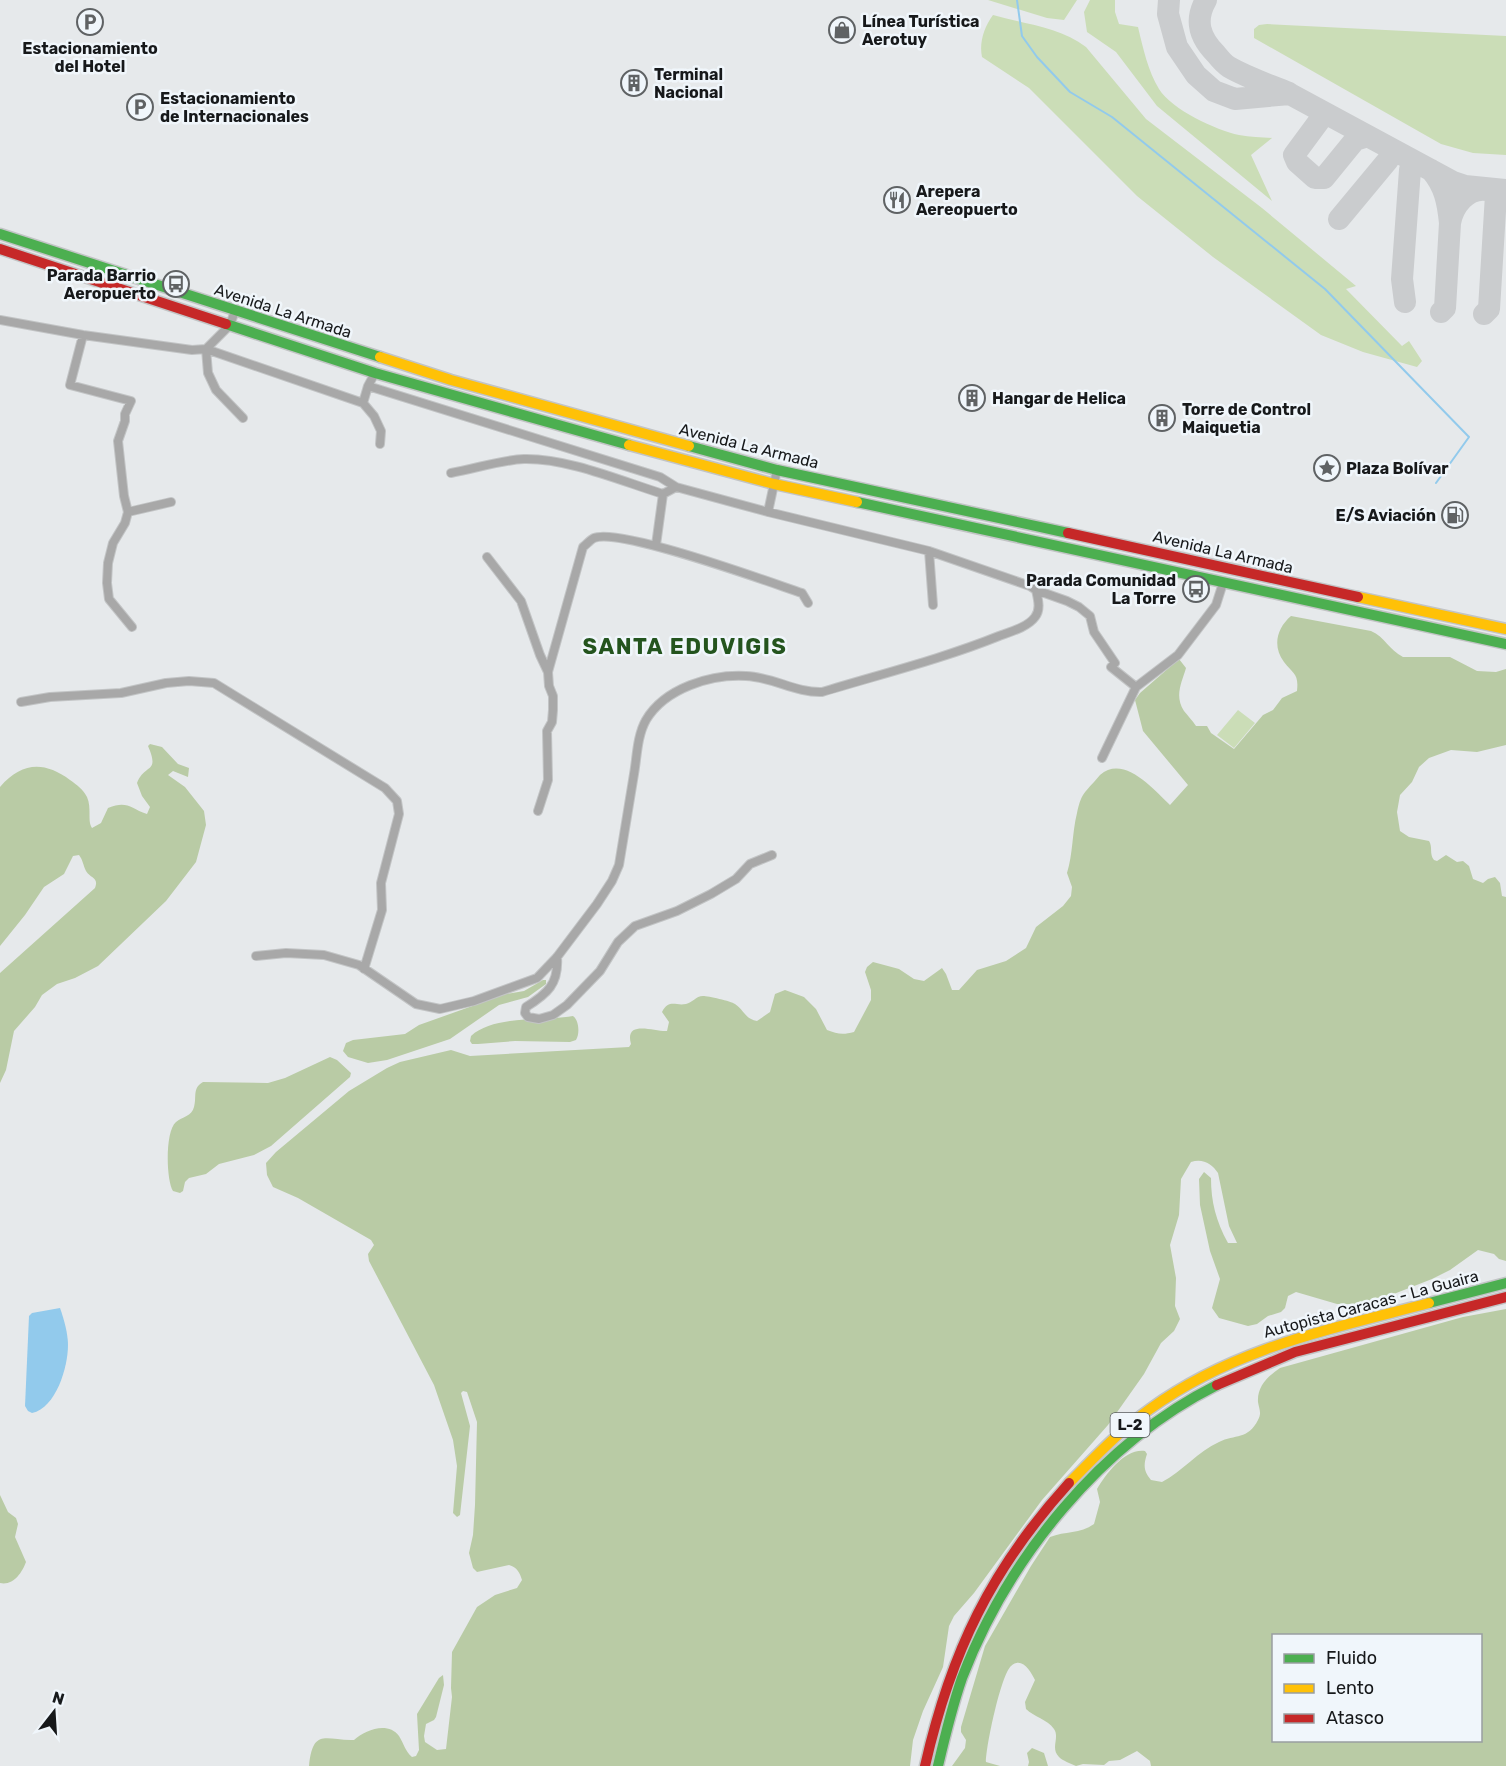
<svg xmlns="http://www.w3.org/2000/svg" width="1506" height="1766" font-family="Rubik,sans-serif">
<style>
.green{fill:#cbddb7}
.forest{fill:#b9cba5;fill-rule:evenodd}
.water{fill:#92caec}
.lines{fill:none;stroke-linecap:round;stroke-linejoin:round}
.stream{stroke:#92caec;stroke-width:2}
.taxiway{stroke:#caccce;stroke-width:22}
.street-casing{stroke:#c2c4c5;stroke-width:10}
.fast-casing{stroke:#c2c4c5;stroke-width:13}
.slow-casing{stroke:#c2c4c5;stroke-width:13}
.jam-casing{stroke:#c2c4c5;stroke-width:13}
.street{stroke:#a8a8a8;stroke-width:8}
.fast{stroke:#4caf50;stroke-width:10}
.slow{stroke:#ffc107;stroke-width:10}
.jam{stroke:#c62828;stroke-width:10}
.labels{text-anchor:middle;dominant-baseline:central;stroke-width:5;stroke-linejoin:round;paint-order:stroke}
.shield{fill:#f0f6fb;stroke:#585b5e;stroke-width:1.5}
.shield-label{font-size:15px;font-weight:bold;fill:#17191b}
.poi-label{font-size:16px;font-weight:bold;fill:#17191b;stroke:#f0f6fb;text-anchor:start}
.street-label{font-size:16px;fill:#17191b;stroke:#f0f6fb}
.district-label{font-size:22px;font-weight:bold;letter-spacing:1.5px;fill:#24541e;stroke:#f0f6fb}
</style>
<rect width="100%" height="100%" fill="#e6e9eb"/>
<!-- green -->
<path class="green" d="M988 0H1077L1064 20 1047 18Z
M1090 0H1115V12L1119 24 1138 27C1143 48 1148 71 1159 89 1172 110 1216 130 1239 135 1250 137 1261 137 1272 138L1251 155 1272 201 1157 106 1116 52 1087 32 1084 12Z
M993 15C1024 24 1060 27 1086 47L1146 119 1262 208 1356 286 1346 289 1402 346 1409 341 1422 361 1417 367 1363 352 1321 335 1213 257 1137 196 1029 88 982 57C979 43 984 27 993 15Z
M1267 24 1506 36V155L1473 153 1441 144 1254 38V29L1259 25Z
M1238 710 1255 723 1234 748 1217 735Z"/>
<!-- forest -->
<path class="forest" d="M1291 616 1371 631C1385 637 1389 650 1403 657H1450L1477 671 1496 672 1506 669V745L1477 752 1451 750 1429 758 1419 767 1412 782 1400 795 1397 812 1400 831 1409 837 1429 841C1433 847 1429 854 1434 860L1437 861 1446 855 1457 862 1463 861 1469 866 1473 879 1483 883 1488 879 1495 877 1500 883 1502 896 1506 897V1261L1499 1259 1494 1254 1478 1250 1450 1270 1432 1279 1381 1299H1376L1362 1304H1337L1296 1292 1288 1296 1285 1308 1281 1312 1268 1316 1257 1324 1248 1326 1219 1318 1212 1308 1220 1279 1210 1251 1200 1205 1199 1179 1204 1172 1211 1178C1211 1202 1216 1221 1228 1243H1237L1229 1226 1218 1173C1212 1164 1203 1158 1191 1162L1181 1179 1179 1215 1170 1245 1176 1278 1175 1306 1180 1319 1174 1331 1161 1343 1144 1374 1108 1425 1042 1500 974 1593 954 1616 949 1626 943 1667 923 1711 913 1740 910 1766H309C313 1727 326 1741 354 1740 365 1730 388 1721 399 1736 404 1744 405 1751 412 1757L416 1756 419 1750 417 1714 439 1678 443 1675 444 1685 436 1717 434 1720 426 1724 424 1736 425 1742 437 1750 446 1749 452 1697 451 1688 452 1652 477 1607 495 1595 517 1588 522 1580C520 1573 517 1567 509 1565L477 1572 473 1568 469 1553 473 1535 475 1505 477 1422 467 1392 463 1391 461 1393 470 1426 460 1515 457 1517 453 1513 457 1466 453 1440 434 1385 369 1261 368 1254 374 1245 371 1240 298 1198 273 1187 267 1175 266 1163 276 1152 349 1091 387 1068 400 1062 451 1050 470 1056 629 1047 631 1044C624 1019 655 1032 667 1031L669 1022 662 1012C669 999 675 1006 686 1004 692 1003 696 996 703 996 708 996 731 1001 735 1004 744 1010 745 1019 757 1021L770 1012 775 994 785 990 804 997 816 1009 827 1030C837 1034 843 1035 854 1032L871 1000V990L865 972 867 967 873 962 899 969 914 979 924 981 942 968 946 974 952 990H959L977 970 1006 961 1026 948 1036 927 1063 906 1071 896 1072 887 1067 873C1073 854 1072 833 1077 813 1081 796 1082 795 1094 782 1096 780 1098 777 1100 775 1124 754 1154 790 1170 805L1188 785 1143 731 1135 700 1140 693 1179 659 1186 668C1182 682 1174 696 1184 711 1188 716 1192 720 1196 726H1207L1211 733 1234 749 1263 715 1273 710 1282 698 1297 691C1299 673 1293 674 1284 662 1272 646 1277 628 1291 616Z
M150 744 162 747 178 764 189 768 188 777 173 771 168 775 185 787 204 811 206 825 196 862 166 901 98 966 75 978 57 984 42 995 35 1007 14 1031 6 1070 0 1083V973L95 888C99 877 91 879 86 871 83 865 83 860 79 855L73 856 64 874 44 887 25 915 0 946V787C22 762 44 761 70 780 77 785 83 789 87 797 92 808 87 821 92 828L101 823 108 808C127 800 130 808 147 814L150 807 142 796 137 783C145 763 160 774 148 746Z
M543 980H546V984L528 997 499 1005 450 1039 387 1060 368 1063 348 1057 343 1051 346 1043 353 1040 405 1034 419 1025 506 994 524 991Z
M573 1016C579 1020 580 1034 576 1040L570 1042 515 1041 478 1044H472L470 1041 471 1036C494 1015 543 1021 573 1016Z
M330 1057 337 1060 351 1073 350 1077 271 1146 254 1155 219 1164 206 1174 189 1178 185 1182 183 1191 180 1193 173 1191C166 1180 165 1131 176 1122 182 1117 192 1116 194 1107 197 1097 192 1088 203 1082L268 1083 285 1078Z
M1506 1309V1766H1151L1150 1761 1137 1751 1120 1760 1109 1761 1104 1765 1083 1764 1076 1766C1070 1763 1063 1761 1059 1757 1050 1748 1060 1738 1054 1729 1047 1719 1034 1717 1026 1709L1025 1702 1035 1680C1031 1672 1022 1656 1011 1666 1001 1675 986 1746 986 1762L1000 1766H952L965 1748 966 1740 961 1732V1727L985 1646 1031 1566 1050 1537C1065 1531 1080 1534 1094 1524L1100 1502 1097 1489C1106 1474 1125 1448 1145 1451L1147 1454C1143 1466 1144 1471 1151 1480L1162 1482C1182 1472 1198 1451 1219 1442 1235 1434 1248 1440 1258 1420 1262 1413 1259 1409 1258 1402 1257 1386 1268 1376 1280 1368L1463 1317ZM1274 1636H1480V1740H1274Z
M0 1495 8 1512 16 1518 18 1524 15 1537 26 1562C22 1573 13 1586 0 1583Z
M1032 1748 1044 1753 1048 1766H1028L1029 1762 1027 1753Z"/>
<!-- water -->
<path class="water" d="M60 1308C64 1319 68 1334 68 1345 68 1367 56 1408 32 1413L28 1411 25 1406 29 1316 32 1313Z"/>
<g class="lines">
<!-- stream -->
<path class="stream" d="M1017 0 1022 36 1037 57 1070 92 1112 117 1325 289 1469 437 1436 483"/>
<!-- taxiway -->
<path class="taxiway" d="M1169 0 1168 14 1177 47 1196 75 1214 91 1235 99 1290 94 1453 182 1465 186 1506 190
M1206 0C1194 21 1200 38 1216 54 1220 59 1224 64 1229 67 1248 78 1270 85 1289 93
M1325 113 1294 155 1297 162 1315 178H1324L1355 140 1368 136
M1431 170C1445 186 1448 203 1450 223 1453 206 1467 187 1487 190
M1339 219 1388 160
M1405 302 1402 279 1410 170
M1441 312 1445 308 1450 223
M1484 314 1489 309 1496 195"/>
<defs>
<path id="street" d="M0 320 83 335 192 350 206 349 230 325 235 311
M83 335 70 385 131 401 125 414V421L118 441 124 496 128 512 125 523 113 543 108 563 107 583 109 599 132 627
M375 373 368 386 363 403 374 416 381 431 380 444
M243 418 216 390 208 373 206 349 363 403
M451 473C475 469 500 460 524 459 568 458 621 481 663 494
M128 512 171 502
M768 512 777 470
M656 545 663 494 676 487
M929 551 933 605
M487 557 521 601 540 655 548 672
M1036 590 1067 601 1079 607 1090 616 1094 632 1115 663 1111 667 1136 687
M21 702 50 697 121 693 166 683 189 681 214 683 385 788 397 801 399 814 381 883 382 910 364 969
M1102 758 1136 687 1178 655 1216 605 1223 583
M538 811 548 780 547 731 552 722 553 710V696L549 686 548 672 583 547C586 545 590 540 594 538 619 527 769 582 802 593L808 603
M256 956 286 953 324 955 359 965 416 1004 440 1009 474 1001 537 978 557 957 597 904 612 881 619 865C624 834 629 804 634 774 637 757 637 736 646 720 665 688 711 674 746 676 773 677 796 693 822 692 881 674 942 659 999 636 1010 632 1028 627 1035 617 1041 610 1038 599 1036 590L1030 586 929 551 768 512 676 487 660 477 368 386
M557 957C559 984 547 994 526 1007L525 1013 528 1017 539 1019 553 1015 567 1005 600 971 618 942 635 926 677 911 711 894 736 879 750 864 772 855"/>
<path id="fast" d="M0 234 380 357
M226 324 375 373 629 445
M689 446 777 470 1068 533
M857 502 1506 644
M1429 1303 1506 1283
M938 1766C945 1736 952 1707 962 1678 1008 1558 1101 1443 1217 1385"/>
<path id="slow" d="M380 357 451 380 689 446
M629 445 774 484 857 502
M1358 597 1506 629
M1069 1483C1095 1457 1120 1430 1150 1409 1234 1348 1331 1329 1429 1303"/>
<path id="jam" d="M0 249 226 324
M1068 533 1358 597
M1217 1385 1295 1352 1506 1297
M925 1766C951 1652 991 1569 1069 1483"/>
</defs>
<!-- street casing -->
<use href="#street" class="street-casing"/>
<!-- fast casing -->
<use href="#fast" class="fast-casing"/>
<!-- slow casing -->
<use href="#slow" class="slow-casing"/>
<!-- jam casing -->
<use href="#jam" class="jam-casing"/>
<!-- street -->
<use href="#street" class="street"/>
<!-- fast -->
<use href="#fast" class="fast"/>
<!-- slow -->
<use href="#slow" class="slow"/>
<!-- jam -->
<use href="#jam" class="jam"/>
</g>
<!-- icons -->
<defs>
<symbol id="parking-ring" viewBox="-11 -11 22 22"><circle r="9.5" fill="#f0f6fb" stroke="#5f6264" stroke-width="1.5"/><path d="M-3.5-5.5H1a3.5 3.5 0 0 1 0 7H-1V5.5H-3.5ZM-1-3.4V-.6H.8a1.4 1.4 0 0 0 0-2.8Z" fill="#5f6264"/></symbol>
<symbol id="shop-ring" viewBox="-11 -11 22 22"><circle r="9.5" fill="#f0f6fb" stroke="#5f6264" stroke-width="1.5"/><path d="M-5-2.5h2.3a2.7 3.5 0 0 1 5.4 0H5L5.5 6h-11ZM-1.5-2.5h3a1.5 2.3 0 0 0-3 0Z" fill="#5f6264"/></symbol>
<symbol id="building-ring" viewBox="-11 -11 22 22"><circle r="9.5" fill="#f0f6fb" stroke="#5f6264" stroke-width="1.5"/><path d="M-4-6H4V6H1V3H-1V6H-4ZM-2.5-4.3h1.7v1.8h-1.7ZM.8-4.3h1.7v1.8H.8ZM-2.5-1h1.7V.8h-1.7ZM.8-1h1.7V.8H.8Z" fill="#5f6264"/></symbol>
<symbol id="restaurant-ring" viewBox="-11 -11 22 22"><circle r="9.5" fill="#f0f6fb" stroke="#5f6264" stroke-width="1.5"/><path d="M-5-6h1v4h1v-4h1v4h1v-4h1v5L-1.5 .5V6h-2V.5L-5-1ZM5-6V6H3V1.5H1.5Q1.5-4 5-6Z" fill="#5f6264"/></symbol>
<symbol id="bus-ring" viewBox="-11 -11 22 22"><circle r="9.5" fill="#f0f6fb" stroke="#5f6264" stroke-width="1.5"/><path d="M-5-6H5V4H4V6H2V4H-2V6H-4V4H-5ZM-3.5-4V0h7V-4ZM-3.5 1.2v1.5H-2V1.2ZM2 1.2v1.5H3.5V1.2Z" fill="#5f6264"/></symbol>
<symbol id="sight-ring" viewBox="-11 -11 22 22"><circle r="9.5" fill="#f0f6fb" stroke="#5f6264" stroke-width="1.5"/><path d="M0-6L1.8-2.2L6-1.7L2.9 1.2L3.7 5.4L0 3.3L-3.7 5.4L-2.9 1.2L-6-1.7L-1.8-2.2Z" fill="#5f6264"/></symbol>
<symbol id="fuel-ring" viewBox="-11 -11 22 22"><circle r="9.5" fill="#f0f6fb" stroke="#5f6264" stroke-width="1.5"/><path d="M-5.5-6h7V0h2V4h1.3V-2.5L3-4.5l.8-.8L6-3V5H2.5V1h-1V6h-7ZM-4.2-4.7v3.2H.2V-4.7Z" fill="#5f6264"/></symbol>
</defs>
<g fill-rule="evenodd">
<use href="#parking-ring" x="75" y="7" width="30" height="30"/>
<use href="#shop-ring" x="827" y="15" width="30" height="30"/>
<use href="#building-ring" x="619" y="68" width="30" height="30"/>
<use href="#parking-ring" x="125" y="92" width="30" height="30"/>
<use href="#restaurant-ring" x="882" y="185" width="30" height="30"/>
<use href="#bus-ring" x="161" y="269" width="30" height="30"/>
<use href="#building-ring" x="957" y="383" width="30" height="30"/>
<use href="#building-ring" x="1147" y="403" width="30" height="30"/>
<use href="#sight-ring" x="1312" y="453" width="30" height="30"/>
<use href="#fuel-ring" x="1440" y="500" width="30" height="30"/>
<use href="#bus-ring" x="1181" y="574" width="30" height="30"/>
</g>
<g class="labels">
<!-- shield labels -->
<rect class="shield" x="1110.5" y="1413" width="39" height="24" rx="4.5"/>
<g class="shield-label">
<text x="1130" y="1425">L-2</text>
</g>
<!-- poi labels -->
<g class="poi-label">
<text x="862" y="21">Línea Turística<tspan x="862" dy="18">Aerotuy</tspan></text>
<text x="90" y="48" text-anchor="middle">Estacionamiento<tspan x="90" dy="18">del Hotel</tspan></text>
<text x="654" y="74">Terminal<tspan x="654" dy="18">Nacional</tspan></text>
<text x="160" y="98">Estacionamiento<tspan x="160" dy="18">de Internacionales</tspan></text>
<text x="916" y="191">Arepera<tspan x="916" dy="18">Aereopuerto</tspan></text>
<text x="156" y="275" text-anchor="end">Parada Barrio<tspan x="156" dy="18">Aeropuerto</tspan></text>
<text x="992" y="398">Hangar de Helica</text>
<text x="1182" y="409">Torre de Control<tspan x="1182" dy="18">Maiquetia</tspan></text>
<text x="1346" y="468">Plaza Bolívar</text>
<text x="1436" y="515" text-anchor="end">E/S Aviación</text>
<text x="1176" y="580" text-anchor="end">Parada Comunidad<tspan x="1176" dy="18">La Torre</tspan></text>
</g>
<!-- street labels -->
<g class="street-label">
<text transform="translate(283 311) rotate(18)">Avenida La Armada</text>
<text transform="translate(749 446) rotate(14)">Avenida La Armada</text>
<text transform="translate(1223 552) rotate(13)">Avenida La Armada</text>
<text transform="translate(1371 1304) rotate(-15)">Autopista Caracas - La Guaira</text>
</g>
<!-- district labels -->
<g class="district-label">
<text x="685" y="646">SANTA EDUVIGIS</text>
</g>
</g>
<!-- legend -->
<rect x="1272" y="1634" width="210" height="108" fill="#f0f6fb" stroke="#999ea1" stroke-width="1.5"/>
<rect x="1284" y="1654" width="30" height="9" fill="#4caf50" stroke="#999ea1" stroke-width="1.5"/>
<text x="1326" y="1664" font-size="18" fill="#17191b">Fluido</text>
<rect x="1284" y="1684" width="30" height="9" fill="#ffc107" stroke="#999ea1" stroke-width="1.5"/>
<text x="1326" y="1694" font-size="18" fill="#17191b">Lento</text>
<rect x="1284" y="1714" width="30" height="9" fill="#c62828" stroke="#999ea1" stroke-width="1.5"/>
<text x="1326" y="1724" font-size="18" fill="#17191b">Atasco</text>
<!-- north arrow -->
<g transform="translate(54 1712) rotate(17)" stroke="#f0f6fb" stroke-width="4.5" paint-order="stroke">
<path d="M0-4.5L10 22L0 15L-10 22Z" fill="#17191b"/>
<text y="-9" font-size="16" font-weight="bold" text-anchor="middle" fill="#17191b">N</text>
</g>
</svg>
